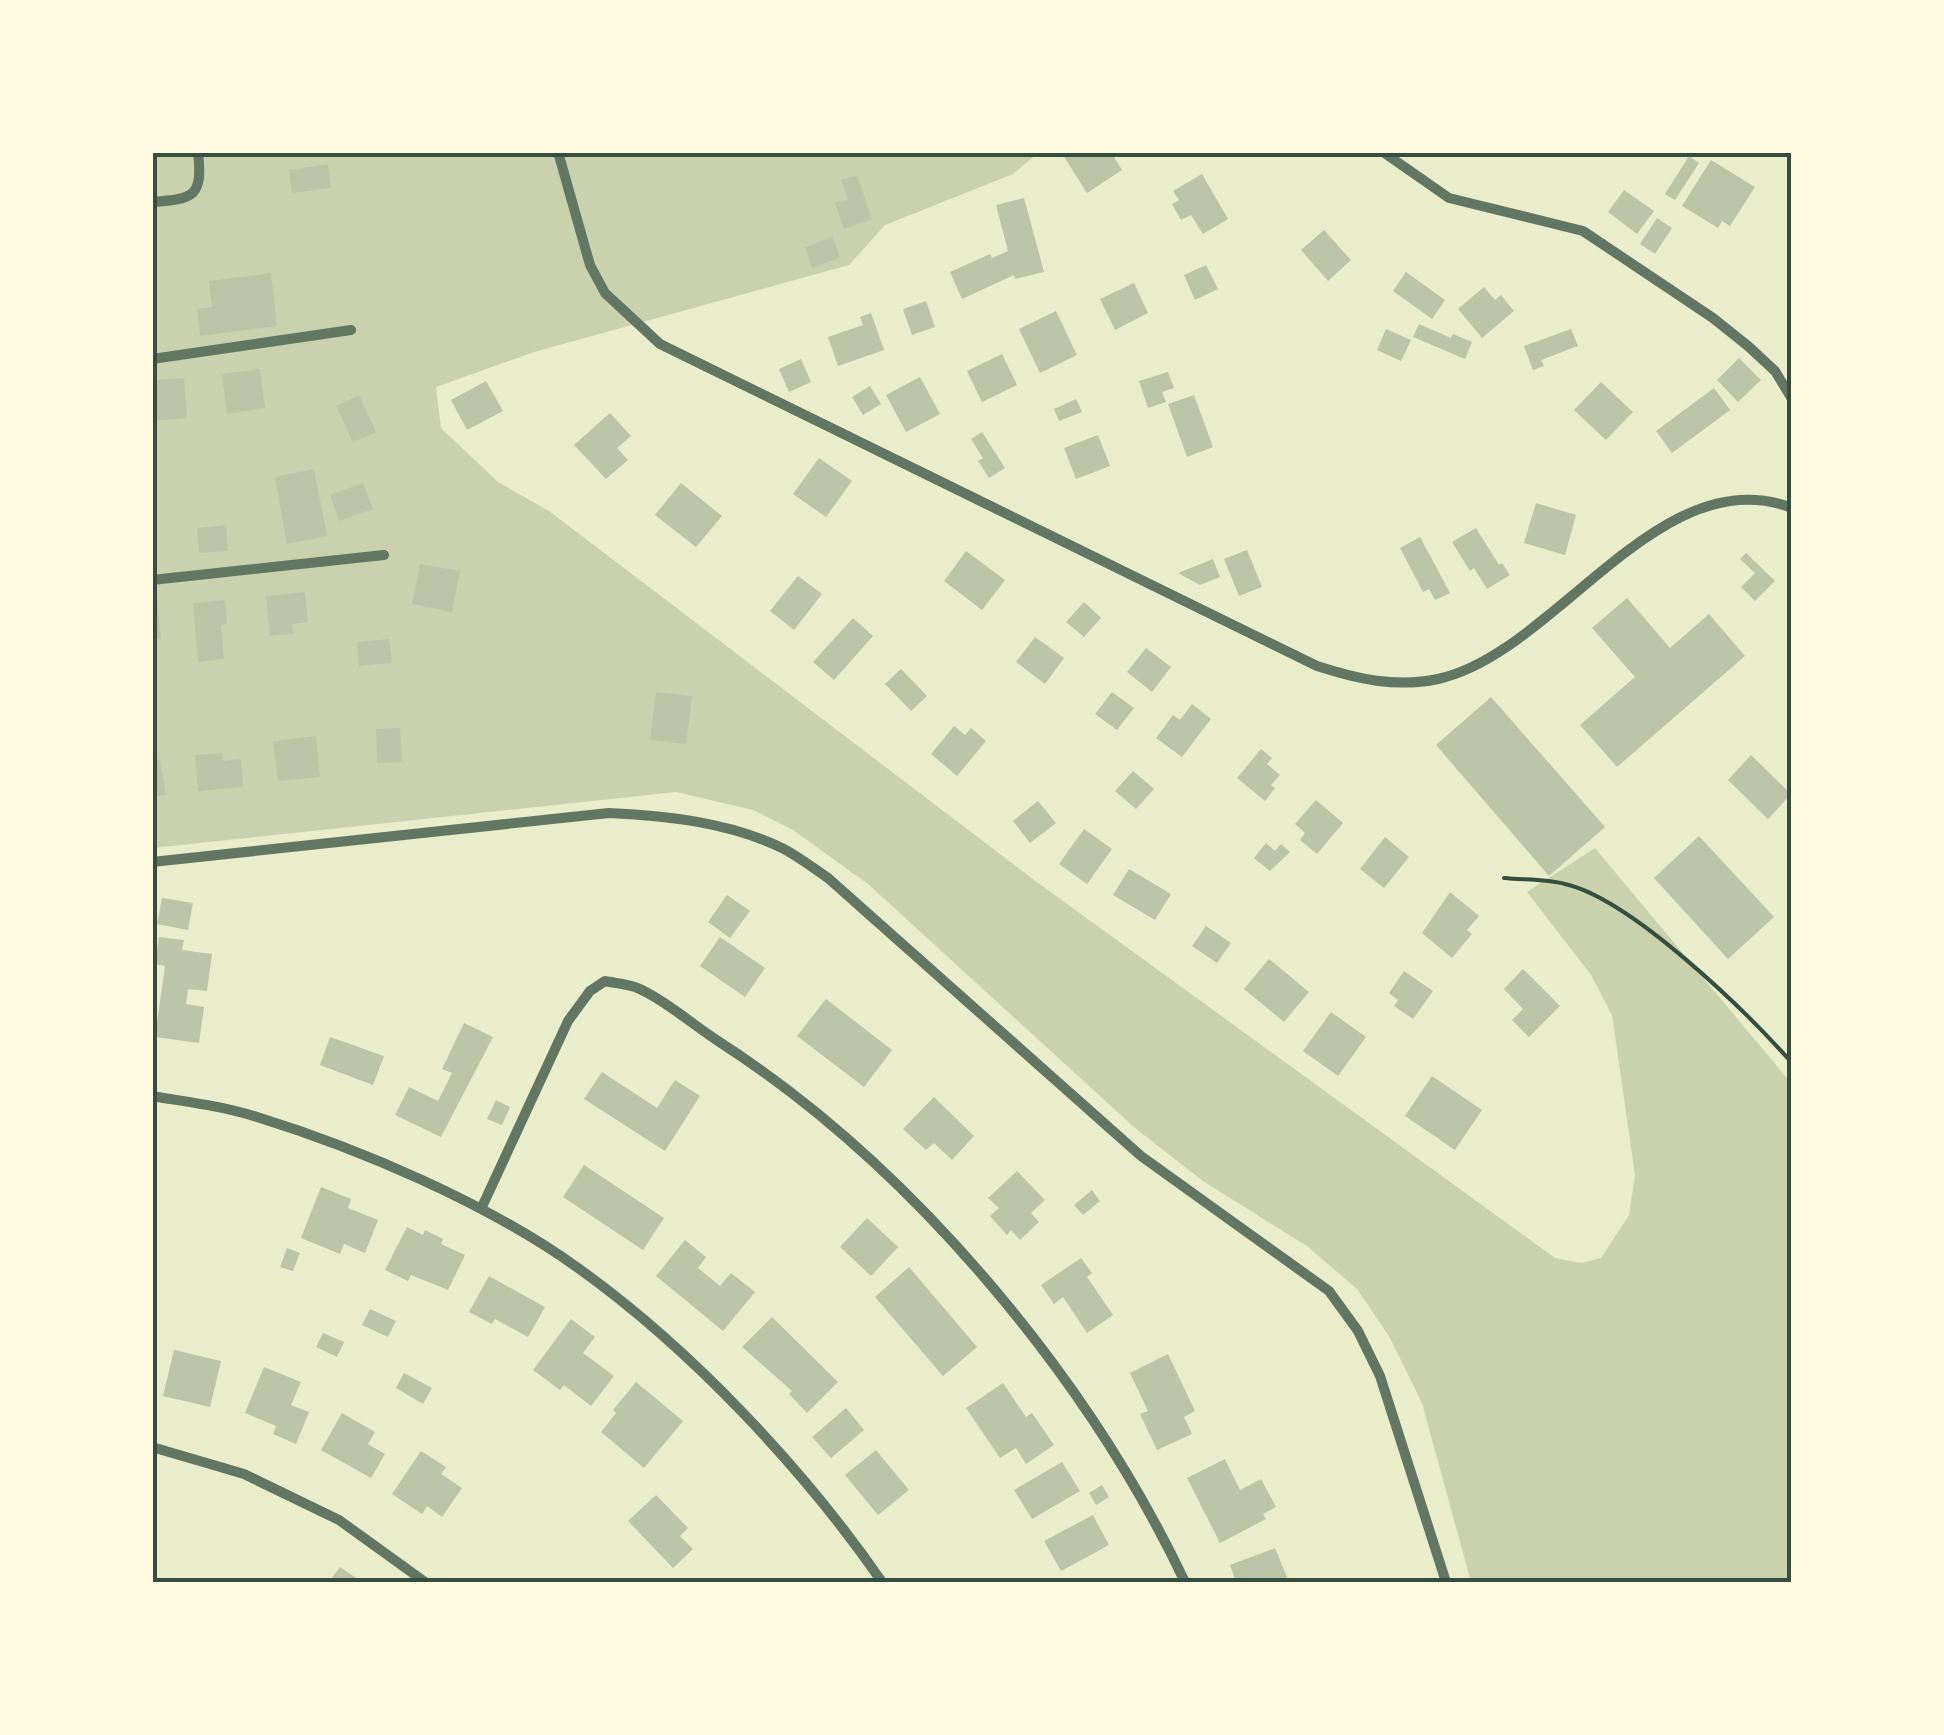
<svg xmlns="http://www.w3.org/2000/svg" width="1944" height="1735" font-family="Raleway,sans-serif">
<style>
.green{fill:#cad2ad}
.building{fill:#bcc5a7}
.lines{fill:none;stroke-linecap:round;stroke-linejoin:round}
.path{stroke:#344e41;stroke-width:4}
.minor{stroke:#617663;stroke-width:10}
.neatline{fill:none;stroke:#344e41;stroke-width:4}
</style>
<rect width="100%" height="100%" fill="#e9edc9"/>
<!-- green -->
<path class="green" d="M152 153H1038L1013 174 885 225 849 265 534 352 436 387 441 428 498 482 549 511 1034 880 1555 1258 1581 1263 1601 1258 1629 1215 1635 1175 1612 1015 1591 975 1527 892 1595 848 1791 1083V1582H1471L1422 1403 1389 1336 1357 1289 1307 1246 1203 1181 1135 1128 868 884 793 830 753 810 676 792 153 848Z"/>
<!-- building -->
<path class="building" d="M1061 152H1111L1122 170 1087 193Z
M1689 156 1699 163 1675 200 1665 194Z
M1711 160 1755 187 1730 226 1722 221 1718 228 1682 206Z
M328 164 331 188 292 193 289 170Z
M1202 174 1228 219 1203 234 1191 215 1181 220 1172 204 1179 200 1173 191Z
M857 175 872 219 844 229 835 203 848 199 841 180Z
M1624 190 1654 211 1637 234 1608 212Z
M1024 198 1044 272 1015 279 1014 275 962 299 950 272 990 254 992 258 1008 251 996 205Z
M1657 218 1672 228 1655 254 1640 244Z
M1324 230 1351 260 1328 281 1301 250Z
M833 237 840 258 812 268 805 247Z
M1206 265 1218 289 1195 300 1184 275Z
M1406 272 1445 300 1432 319 1393 291Z
M271 273 277 326 200 336 197 309 212 307 209 281Z
M1134 283 1148 313 1115 330 1100 299Z
M1484 287 1495 300 1501 295 1514 311 1482 338 1458 309Z
M926 301 935 327 912 335 903 309Z
M1056 311 1077 355 1040 373 1019 329Z
M871 313 884 350 838 366 828 337 863 325 860 317Z
M1419 324 1451 338 1453 334 1472 342 1465 359 1413 337Z
M1386 329 1411 340 1401 361 1377 350Z
M1571 329 1578 346 1541 360 1544 366 1533 370 1524 346Z
M1002 354 1017 385 982 402 967 371Z
M1739 358 1761 380 1738 402 1717 380Z
M801 359 811 382 789 392 779 369Z
M260 369 265 408 227 414 222 374Z
M1168 372 1174 388 1162 392 1166 402 1148 408 1139 381Z
M920 377 940 414 906 432 886 395Z
M184 378 187 418 152 421V380Z
M486 381 503 411 467 430 451 400Z
M1601 382 1633 412 1606 440 1574 410Z
M870 386 881 404 863 415 852 397Z
M1714 388 1730 410 1672 453 1656 431Z
M359 395 376 432 353 442 336 406Z
M1194 395 1213 447 1187 457 1168 404Z
M1076 399 1082 412 1059 421 1054 409Z
M610 413 631 436 617 448 628 460 606 479 574 445Z
M982 432 1005 468 989 478 978 461 983 458 971 439Z
M1098 435 1110 466 1076 479 1064 448Z
M819 458 852 481 826 517 793 494Z
M314 469 327 536 287 544 275 477Z
M363 483 373 509 339 521 330 495Z
M681 483 722 516 696 547 655 515Z
M1536 503 1576 515 1565 555 1524 543Z
M226 525 228 551 199 553 197 528Z
M152 527H155L157 560 152 561Z
M1476 528 1499 565 1502 563 1510 575 1487 589 1474 568 1470 571 1452 542Z
M1420 537 1450 593 1435 600 1429 589 1423 592 1400 548Z
M1247 550 1262 587 1239 596 1224 559Z
M966 551 1005 580 982 610 944 581Z
M1746 553 1775 581 1755 601 1741 587 1755 573 1740 559Z
M1213 559 1220 577 1200 585 1178 573Z
M420 564 460 571 452 612 412 604Z
M798 576 822 594 794 630 770 611Z
M305 592 308 622 292 624 293 634 270 636 266 596Z
M157 597 161 639 152 640V598Z
M1627 598 1670 648 1709 614 1745 656 1617 767 1580 725 1635 677 1592 628Z
M225 600 227 624 221 625 224 659 198 662 193 603Z
M1084 602 1101 618 1084 637 1066 622Z
M853 618 873 636 834 680 813 662Z
M1035 637 1064 658 1045 684 1016 662Z
M389 639 392 663 359 666 357 642Z
M1146 648 1171 667 1152 692 1127 672Z
M901 669 927 696 911 711 885 684Z
M656 692 692 696 686 744 650 740Z
M1112 692 1134 708 1117 730 1095 714Z
M1491 697 1605 827 1549 876 1436 745Z
M1192 704 1211 719 1182 757 1156 738 1173 715 1180 720Z
M954 726 965 735 971 728 986 741 957 776 931 754Z
M400 728 402 762 377 763 376 729Z
M316 736 320 777 278 781 273 741Z
M1261 749 1272 758 1267 764 1280 775 1271 785 1275 788 1265 801 1237 778Z
M222 753 223 761 241 759 243 787 198 791 195 755Z
M1751 755 1791 794 1768 819 1728 780Z
M160 759 166 795 152 797V760Z
M1133 771 1154 789 1136 809 1115 791Z
M1316 800 1343 823 1317 854 1300 840 1305 833 1295 824Z
M1038 801 1056 823 1030 843 1013 821Z
M1084 829 1112 849 1087 884 1059 864Z
M1699 836 1774 917 1728 959 1654 878Z
M1385 837 1409 857 1384 888 1360 869Z
M1266 843 1275 851 1281 844 1290 852 1270 871 1254 858Z
M1129 869 1171 894 1155 920 1113 895Z
M1450 892 1479 916 1467 930 1472 934 1452 958 1422 933Z
M727 895 750 911 730 938 708 922Z
M162 898 193 903 188 930 157 924Z
M1206 926 1231 943 1217 963 1192 946Z
M159 937 184 940 182 950 212 954 207 991 188 989 186 1004 204 1007 199 1043 155 1037 165 966 155 964Z
M720 937 765 968 745 997 700 966Z
M1269 959 1309 992 1284 1022 1244 989Z
M1523 969 1560 1006 1529 1037 1512 1020 1523 1009 1504 989Z
M1404 971 1433 991 1413 1019 1394 1006 1398 1000 1389 993Z
M826 999 892 1050 864 1087 797 1036Z
M1331 1012 1366 1037 1338 1076 1303 1051Z
M464 1023 493 1037 441 1137 395 1115 409 1087 438 1101 452 1073 442 1069Z
M330 1037 384 1056 373 1085 320 1065Z
M602 1072 657 1108 675 1080 700 1096 665 1151 584 1099Z
M1432 1076 1482 1110 1455 1150 1405 1116Z
M934 1097 974 1136 952 1160 934 1143 926 1150 903 1129Z
M496 1100 510 1107 502 1125 487 1119Z
M584 1165 664 1218 643 1250 563 1197Z
M1017 1171 1045 1200 1031 1213 1039 1222 1020 1240 1011 1230 1007 1235 990 1216 999 1208 988 1198Z
M321 1187 351 1199 348 1208 378 1220 365 1253 344 1244 340 1254 301 1238Z
M1092 1190 1100 1201 1083 1215 1074 1205Z
M867 1218 898 1247 871 1276 840 1247Z
M407 1227 423 1235 425 1230 443 1239 441 1244 465 1255 448 1290 411 1275 408 1281 385 1270Z
M685 1240 706 1257 698 1268 720 1286 731 1273 755 1292 723 1331 656 1276Z
M287 1248 300 1253 293 1271 280 1267Z
M1081 1258 1092 1273 1087 1277 1113 1315 1087 1333 1063 1297 1054 1304 1041 1285Z
M909 1267 977 1347 943 1376 875 1297Z
M489 1276 545 1307 528 1337 495 1319 492 1324 469 1312Z
M370 1309 396 1321 388 1337 362 1325Z
M772 1317 838 1382 807 1413 789 1394 792 1391 742 1347Z
M571 1319 595 1337 583 1353 614 1376 591 1406 564 1385 560 1390 533 1370Z
M323 1333 344 1342 337 1357 316 1347Z
M174 1350 221 1361 210 1407 163 1396Z
M1168 1354 1195 1411 1184 1417 1192 1434 1157 1450 1140 1414 1148 1411 1130 1373Z
M264 1367 301 1382 291 1405 309 1412 296 1444 273 1434 276 1426 245 1413Z
M404 1373 432 1388 423 1404 396 1388Z
M636 1382 683 1421 644 1468 601 1432 616 1413 613 1410Z
M1003 1383 1026 1417 1032 1413 1054 1445 1026 1464 1016 1448 1000 1458 966 1408Z
M846 1408 864 1430 831 1458 812 1437Z
M342 1413 375 1432 368 1444 385 1454 371 1478 321 1450Z
M876 1450 909 1490 878 1515 845 1475Z
M421 1451 446 1467 441 1474 462 1488 442 1517 427 1506 422 1514 392 1494Z
M1225 1459 1240 1490 1261 1479 1276 1507 1263 1514 1266 1519 1220 1543 1187 1478Z
M1062 1462 1080 1491 1032 1519 1014 1490Z
M1102 1485 1109 1497 1096 1505 1089 1493Z
M656 1495 688 1528 680 1536 693 1549 673 1568 628 1521Z
M1093 1515 1109 1545 1061 1571 1044 1541Z
M1275 1548 1289 1582H1236L1230 1565Z
M340 1567 362 1582H329Z"/>
<g class="lines">
<!-- path -->
<path class="path" d="M1504 878C1524 880 1546 879 1565 884 1631 899 1746 1011 1792 1063"/>
<!-- minor -->
<path class="minor" d="M558 152 590 265 605 293 660 344 1317 666C1357 679 1396 688 1438 679 1555 654 1660 457 1792 508
M1383 152 1449 198 1583 231 1713 318 1748 346 1775 371 1792 399
M152 202C194 199 203 197 198 152
M152 359 351 330
M152 580 384 555
M152 862 609 813C668 816 728 822 782 848 798 856 813 868 828 878L1141 1156 1329 1291 1358 1331 1380 1376 1446 1582
M152 1096C187 1102 223 1106 257 1117 361 1149 489 1204 578 1268 690 1348 804 1469 882 1582
M481 1209 568 1021 590 991 605 981C614 983 626 984 635 987 659 996 695 1026 718 1041 911 1165 1087 1376 1185 1582
M152 1447 244 1474 339 1520 425 1582"/>
</g>
<!-- border -->
<rect width="1944" height="1735" fill="none" stroke="#fefae0" stroke-width="310"/>
<rect x="155" y="155" width="1634" height="1425" class="neatline"/>
</svg>
